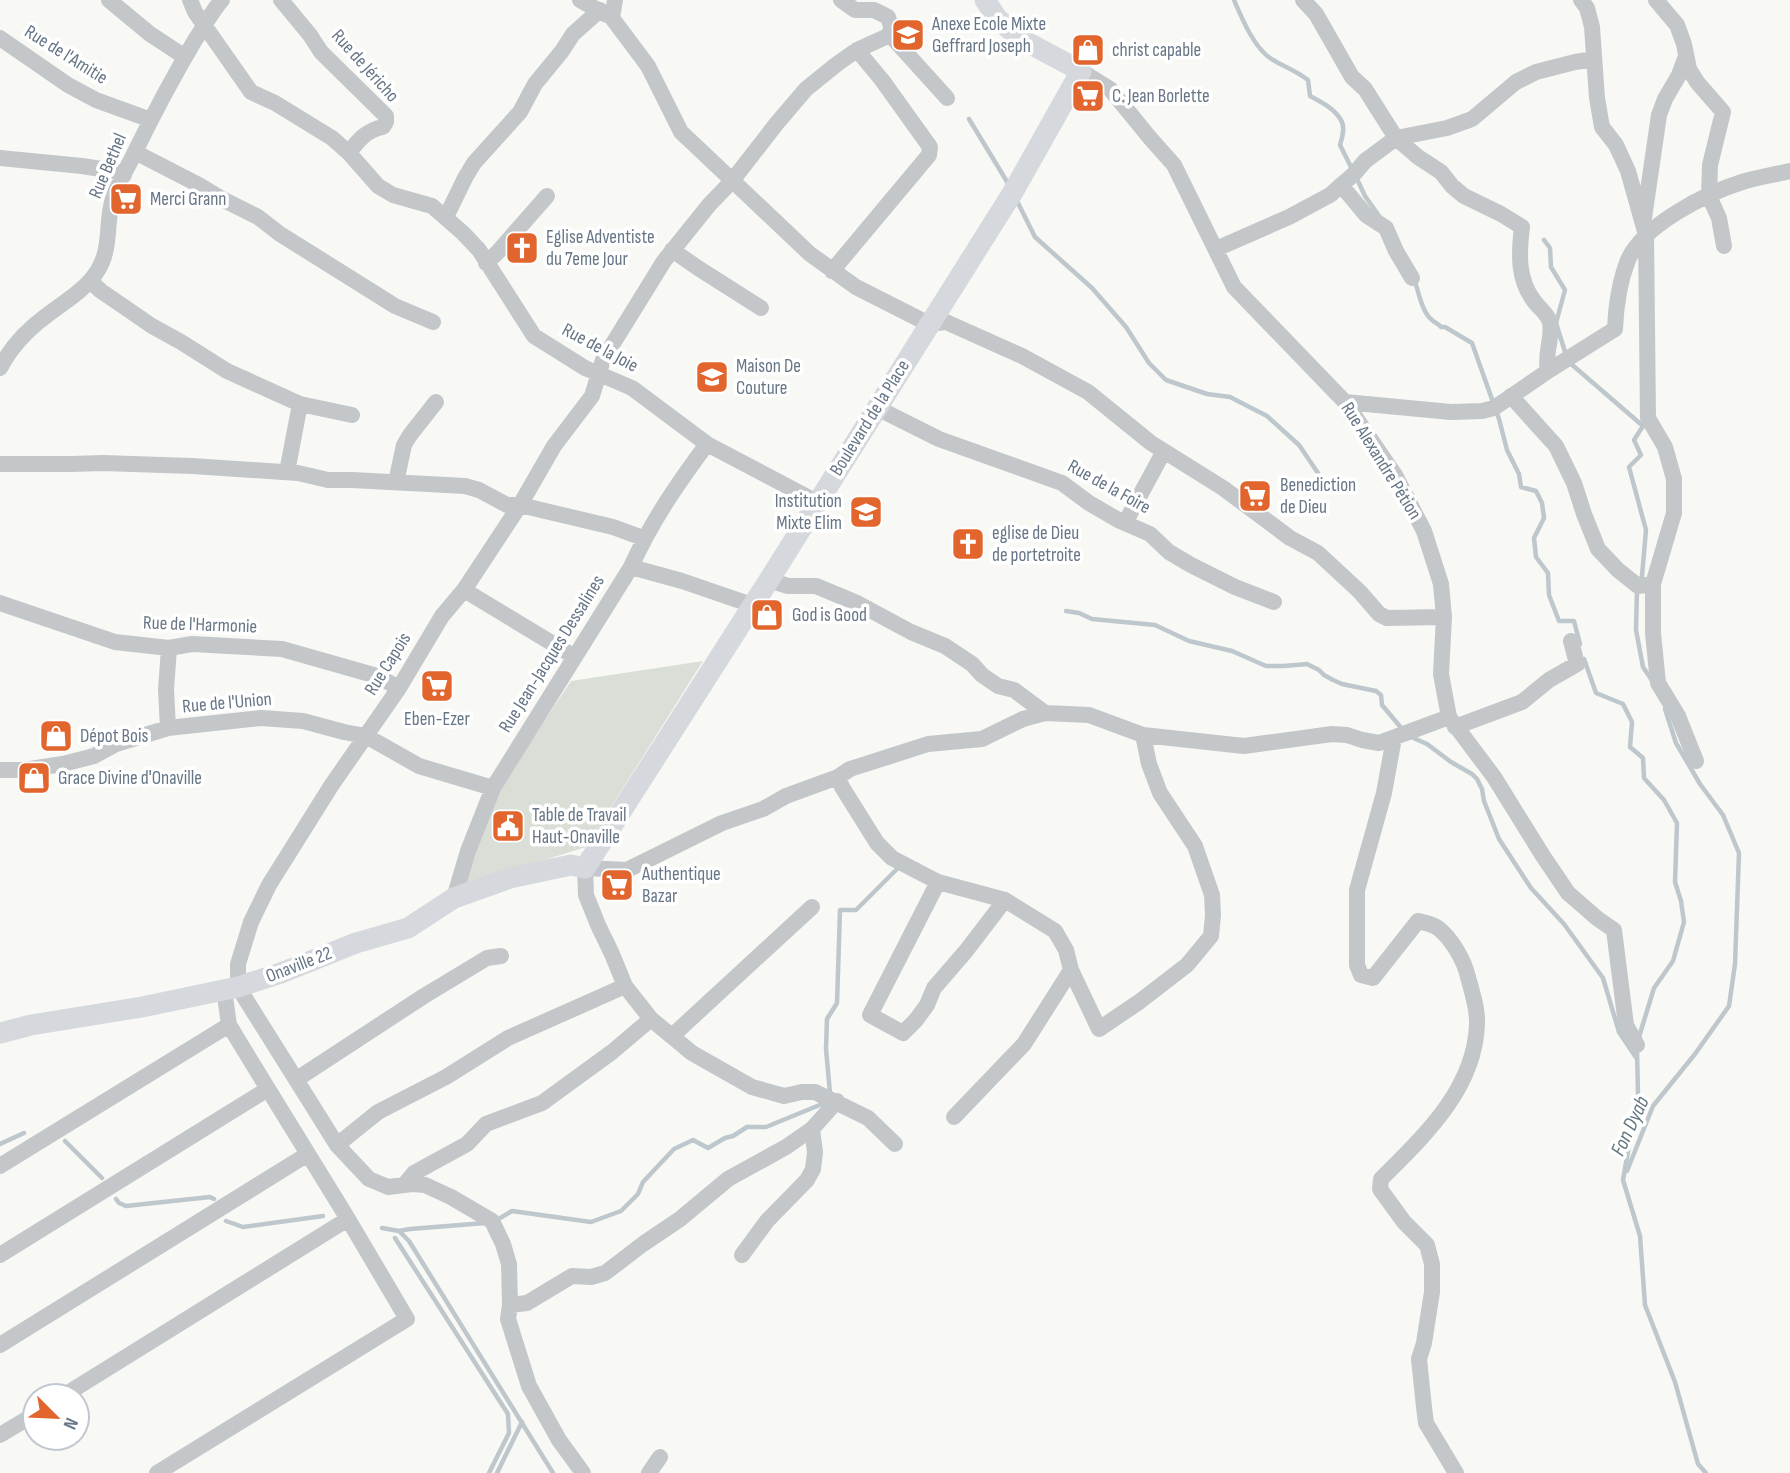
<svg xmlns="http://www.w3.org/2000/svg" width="1790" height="1473" font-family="'Sofia Sans Condensed',sans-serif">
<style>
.green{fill:#d9dfd6}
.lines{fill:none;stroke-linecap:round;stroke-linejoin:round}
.stream{stroke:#bdc7cc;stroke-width:4.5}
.street{stroke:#c3c7ca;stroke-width:16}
.secondary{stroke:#d5d9dd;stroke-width:21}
.labels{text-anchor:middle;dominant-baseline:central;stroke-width:7;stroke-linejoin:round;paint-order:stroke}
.poi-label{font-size:19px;fill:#677686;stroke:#fff;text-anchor:start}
.street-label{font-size:19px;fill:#677686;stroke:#fff}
.water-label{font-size:21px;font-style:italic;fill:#637781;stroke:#fff}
</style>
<rect width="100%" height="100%" fill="#f8f8f5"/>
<!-- green -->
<path class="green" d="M703 661 586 847 459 887 491 801 571 681Z"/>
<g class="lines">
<!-- stream -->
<path class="stream" d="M1234 0C1242 19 1255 50 1273 60 1285 67 1297 71 1308 80L1310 96C1321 102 1336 109 1342 122 1345 129 1342 138 1340 145L1353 171
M969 119 1009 185
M1357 179 1365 196 1379 216
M1016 199 1035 237 1092 288 1126 327 1149 363 1166 380 1207 394 1230 397 1267 416 1299 445 1318 473
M1544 240 1550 248 1551 267 1565 290 1556 323 1566 355
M1415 282C1419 293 1422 312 1432 320 1435 323 1439 324 1441 327H1445L1472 343 1499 419 1507 450 1519 474 1521 487 1536 491 1542 503 1544 518 1534 538 1536 557 1548 573 1549 595 1559 621H1574L1580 644
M1570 363 1643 426 1634 440 1641 455 1629 467 1646 530 1642 576 1640 581
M1637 589 1636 630 1643 667 1653 682
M1066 611 1079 613 1092 619 1155 625 1189 641 1232 651 1266 666H1284L1307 664 1319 670 1324 675 1333 680 1342 684 1376 691 1381 695 1382 705 1403 730
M1584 659 1596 693 1623 704 1632 722 1630 747 1643 758 1644 778 1664 800 1677 823 1675 882 1681 901 1684 922 1673 961 1654 988 1639 1037
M1409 736 1427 744 1451 762 1472 774 1477 779 1482 789 1484 801 1499 839 1531 888 1564 924 1603 978 1619 1032 1637 1059
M1637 1049 1638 1095 1623 1180 1640 1236 1645 1305 1675 1382 1698 1464 1706 1473
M830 1093 826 1049 827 1019 837 1003 840 910H856L898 868
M65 1141 102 1178
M0 1144 24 1133
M1627 1171 1653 1106 1695 1054 1729 1006 1735 964 1739 853 1723 815 1700 784 1676 743 1665 709
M116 1199 119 1203 126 1206 210 1197 214 1199
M497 1220 512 1211 591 1222 621 1211 638 1194 643 1182 674 1149 693 1140 708 1148 725 1138 733 1136 747 1127H766L827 1102
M226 1221 243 1227 323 1216
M382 1228 399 1231 410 1229 485 1223
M400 1232 409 1241 553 1473
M395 1238 508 1414 509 1433 489 1473
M497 1473 522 1422"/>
<!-- street -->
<path class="street" d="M109 0 150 34 185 57
M190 0 195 12 251 92 275 103 332 138 349 153 378 186 393 195 432 206 463 233 479 250 534 336 585 368 632 388 707 444 817 502
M281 0 310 35 321 52 386 116V122L383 127C367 130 358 140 349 153
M580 0 607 15
M615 0 612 18 648 66 681 132 810 254 856 287 929 324 946 322 1022 356 1088 392 1151 443 1223 488 1290 538 1318 553 1360 592 1379 614 1387 618 1444 617
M841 0 855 10H874L888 17 891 26 890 35 947 98
M1303 0 1316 14 1352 77 1365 89 1396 138 1418 157 1441 172 1452 186 1464 196 1501 214 1522 227C1519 252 1517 279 1534 301 1539 308 1547 313 1550 322 1553 338 1544 355 1548 371
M1581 0 1587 8 1592 27 1597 98 1602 127 1616 145 1628 171 1646 235 1648 418 1665 447 1674 479V513L1653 584V633L1658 683 1678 716 1696 761
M1656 0 1677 25 1684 44 1689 69 1697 82 1723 112 1710 165 1709 196 1719 218 1724 246
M0 38 68 85 96 100 151 120
M1081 71 1110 89 1150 138 1174 165 1234 287 1345 402 1395 475 1424 531 1441 584 1444 617 1441 674 1449 717 1494 777 1543 856 1568 893 1598 919 1614 930 1626 1025 1637 1045
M135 152 199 185 224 200 258 217 280 234 395 306 433 322
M0 158 82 166 114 171 124 175
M1341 185 1366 215 1386 228 1396 251 1412 278
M446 217 465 178 474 163 520 112 535 84 562 51 573 34 600 10
M1644 218 1659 115 1665 99 1679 75 1686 56
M1216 249 1289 217 1330 195 1354 174 1365 161 1396 138 1447 128 1472 119 1516 82 1536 72 1575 62 1594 59
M672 250 698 268 761 308
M486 263 497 253 547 196
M832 271 929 155 930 147 882 80 857 50
M90 281 101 291 152 326 181 342 227 371 300 404 352 415
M0 368C11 347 27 330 46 316 64 302 86 290 98 270 111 249 106 225 112 202 116 186 127 169 134 154 153 115 173 77 195 40 204 27 211 12 222 0
M1511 396 1556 446 1574 483 1584 514 1598 549 1618 570 1638 586 1653 584
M1345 402 1451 412 1482 411 1494 408 1548 371 1615 329C1616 305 1619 283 1628 260 1643 225 1707 193 1742 182 1758 177 1774 175 1790 171
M877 408 939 439 1062 483 1089 503 1120 521 1150 534 1169 552 1191 565 1235 587 1274 602
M0 464H72L103 463 192 466 298 473 328 480H352L465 486 479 490 507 505H520L613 527 643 538
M287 472 300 404
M396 482 404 445 410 435 436 402
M1125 523 1164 451
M631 567 682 581 752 605
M769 580 788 586H816L857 603 911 632 945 646 972 664 982 675 998 686 1014 690 1045 713
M464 590 575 657
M0 603 115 642 169 648 192 644 282 649 377 676 399 688
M1455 727 1522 702 1549 680 1577 664 1571 641
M168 728 166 690 169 648
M1394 738 1384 793 1357 890V965L1361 975 1373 978 1418 921C1425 923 1433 924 1438 928 1452 939 1464 960 1468 977 1472 992 1478 1010 1477 1024 1475 1089 1424 1136 1381 1179L1380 1189 1404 1222 1427 1245 1432 1264V1292L1424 1343 1419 1359 1424 1407 1426 1423 1456 1473
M0 770H23L63 764 94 756 116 744 168 728 261 718 303 721 344 732 366 736 419 766 493 788
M838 777 842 787 877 843 892 858 938 882 1005 900 1055 931 1066 950 1071 970 1024 1044 954 1117
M938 882 870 1015 903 1033 916 1020 927 1005 934 988 966 951 1005 900
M454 898 468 851 493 788 631 567C651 522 678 483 707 444
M1071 970 1099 1029 1139 1002 1187 965 1211 936 1213 915 1212 895 1195 846 1160 793 1149 764 1143 735
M224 989 229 1025
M672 1036 812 907
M297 1079 424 996 487 958 501 956
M895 1144 868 1118 815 1092H802L784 1096 752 1087 692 1053 651 1019 625 986 612 954 598 925 586 895 585 868 627 870 722 823 763 809 786 796 838 777 850 769 928 744 982 739 1023 719 1045 713 1089 715 1143 735 1244 746 1332 734 1347 735 1362 740 1379 743 1449 717
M337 1145 378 1112 446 1077 508 1038 625 986
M0 1166 229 1025 268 1089
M404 1185 414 1173 467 1144 486 1124 542 1103 612 1052 651 1019
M0 1255 268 1089 348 1219 63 1396
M742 1255 767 1221 807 1180 813 1169 815 1152 812 1129
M510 1305 527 1303 572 1276 591 1277 605 1273 643 1244 680 1219 728 1179 786 1147 812 1129 837 1101
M0 1345 308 1154
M0 1435 35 1414
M157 1473 407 1319 348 1219
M583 1473 559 1440 529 1386 508 1319 510 1305 509 1264 503 1244 492 1221 451 1197 425 1185 412 1184 388 1187 369 1179 337 1145 238 987V964L251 922 269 885 331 786 399 688 442 616 464 590 520 505 554 446 592 396 603 360 609 350 664 261 709 205 732 181 777 123 806 89 837 64 857 50 890 35
M649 1473 660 1457"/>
<!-- secondary -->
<path class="secondary" d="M0 1033 31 1025 142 1007 238 987 281 973 356 943 408 928 454 898 510 878 571 865 585 868 769 580 1013 192 1081 71 1019 38 997 18 985 0"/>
</g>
<!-- icons -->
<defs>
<symbol id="school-square" viewBox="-11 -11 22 22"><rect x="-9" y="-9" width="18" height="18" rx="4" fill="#e1652c" stroke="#fff"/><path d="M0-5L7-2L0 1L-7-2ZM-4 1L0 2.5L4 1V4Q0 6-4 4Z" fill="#fff"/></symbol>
<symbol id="shop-square" viewBox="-11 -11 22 22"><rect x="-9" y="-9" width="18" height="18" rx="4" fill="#e1652c" stroke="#fff"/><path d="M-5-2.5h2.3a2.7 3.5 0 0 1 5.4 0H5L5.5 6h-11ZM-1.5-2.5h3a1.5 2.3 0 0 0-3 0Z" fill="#fff"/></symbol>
<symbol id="supermarket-square" viewBox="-11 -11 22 22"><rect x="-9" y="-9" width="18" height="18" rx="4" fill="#e1652c" stroke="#fff"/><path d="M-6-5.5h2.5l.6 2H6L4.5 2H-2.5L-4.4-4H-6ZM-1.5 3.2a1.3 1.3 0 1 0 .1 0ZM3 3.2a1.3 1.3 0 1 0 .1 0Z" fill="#fff"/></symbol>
<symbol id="church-square" viewBox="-11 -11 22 22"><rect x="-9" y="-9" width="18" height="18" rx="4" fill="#e1652c" stroke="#fff"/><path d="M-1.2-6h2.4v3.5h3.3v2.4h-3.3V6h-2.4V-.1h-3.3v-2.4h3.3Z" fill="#fff"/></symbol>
<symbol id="civic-square" viewBox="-11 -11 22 22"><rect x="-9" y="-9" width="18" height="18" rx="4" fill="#e1652c" stroke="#fff"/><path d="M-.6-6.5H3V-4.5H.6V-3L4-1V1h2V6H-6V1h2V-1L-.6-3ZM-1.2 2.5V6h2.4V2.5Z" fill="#fff"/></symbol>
</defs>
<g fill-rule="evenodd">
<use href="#school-square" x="889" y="16" width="38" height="38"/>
<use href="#shop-square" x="1069" y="31" width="38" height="38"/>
<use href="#supermarket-square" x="1069" y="77" width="38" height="38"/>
<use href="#supermarket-square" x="107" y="180" width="38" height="38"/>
<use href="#church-square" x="503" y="229" width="38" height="38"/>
<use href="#school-square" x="693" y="358" width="38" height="38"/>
<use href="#supermarket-square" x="1236" y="477" width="38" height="38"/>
<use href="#school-square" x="847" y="493" width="38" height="38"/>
<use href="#church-square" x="949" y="525" width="38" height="38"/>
<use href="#shop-square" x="748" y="596" width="38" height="38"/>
<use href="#supermarket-square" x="418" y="667" width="38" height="38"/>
<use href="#shop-square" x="37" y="717" width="38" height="38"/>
<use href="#shop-square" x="15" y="759" width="38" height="38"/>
<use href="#civic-square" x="489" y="807" width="38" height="38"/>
<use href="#supermarket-square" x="598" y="866" width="38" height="38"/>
</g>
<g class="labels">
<!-- poi labels -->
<g class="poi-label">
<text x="932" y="24">Anexe Ecole Mixte<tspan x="932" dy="22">Geffrard Joseph</tspan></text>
<text x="1112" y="50">christ capable</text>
<text x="1112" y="96">C. Jean Borlette</text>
<text x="150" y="199">Merci Grann</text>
<text x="546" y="237">Eglise Adventiste<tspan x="546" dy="22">du 7eme Jour</tspan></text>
<text x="736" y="366">Maison De<tspan x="736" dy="22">Couture</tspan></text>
<text x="1280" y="485">Benediction<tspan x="1280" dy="22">de Dieu</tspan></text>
<text x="842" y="501" text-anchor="end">Institution<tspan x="842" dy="22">Mixte Elim</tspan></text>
<text x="992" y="533">eglise de Dieu<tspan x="992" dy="22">de portetroite</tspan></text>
<text x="792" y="615">God is Good</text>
<text x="437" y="719" text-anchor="middle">Eben-Ezer</text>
<text x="80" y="736">Dépot Bois</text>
<text x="58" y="778">Grace Divine d'Onaville</text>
<text x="532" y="815">Table de Travail<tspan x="532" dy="22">Haut-Onaville</tspan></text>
<text x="642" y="874">Authentique<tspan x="642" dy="22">Bazar</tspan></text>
</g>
<!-- street labels -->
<g class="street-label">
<text transform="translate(66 55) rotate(32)">Rue de l'Amitie</text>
<text transform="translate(365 66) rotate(48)">Rue de Jéricho</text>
<text transform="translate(108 166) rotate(-67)">Rue Bethel</text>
<text transform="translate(600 348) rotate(28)">Rue de la Joie</text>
<text transform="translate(870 418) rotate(-58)">Boulevard de la Place</text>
<text transform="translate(1381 461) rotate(58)">Rue Alexandre Pétion</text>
<text transform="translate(1109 487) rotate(29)">Rue de la Foire</text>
<text transform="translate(200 625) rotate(2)">Rue de l'Harmonie</text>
<text transform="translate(552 654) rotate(-58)">Rue Jean-Jacques Dessalines</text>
<text transform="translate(388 664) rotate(-58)">Rue Capois</text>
<text transform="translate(227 703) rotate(-5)">Rue de l'Union</text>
<text transform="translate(299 965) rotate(-21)">Onaville 22</text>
</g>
<!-- water labels -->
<g class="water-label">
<text transform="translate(1630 1126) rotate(-65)">Fon Dyab</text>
</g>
</g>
<!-- north arrow -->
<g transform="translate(56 1417) rotate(114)"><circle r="33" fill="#ffffff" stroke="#c2c8cf" stroke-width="2"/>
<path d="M0-5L12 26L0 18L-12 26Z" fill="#e1652c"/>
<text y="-10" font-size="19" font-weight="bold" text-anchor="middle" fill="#677686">N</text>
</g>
</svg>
